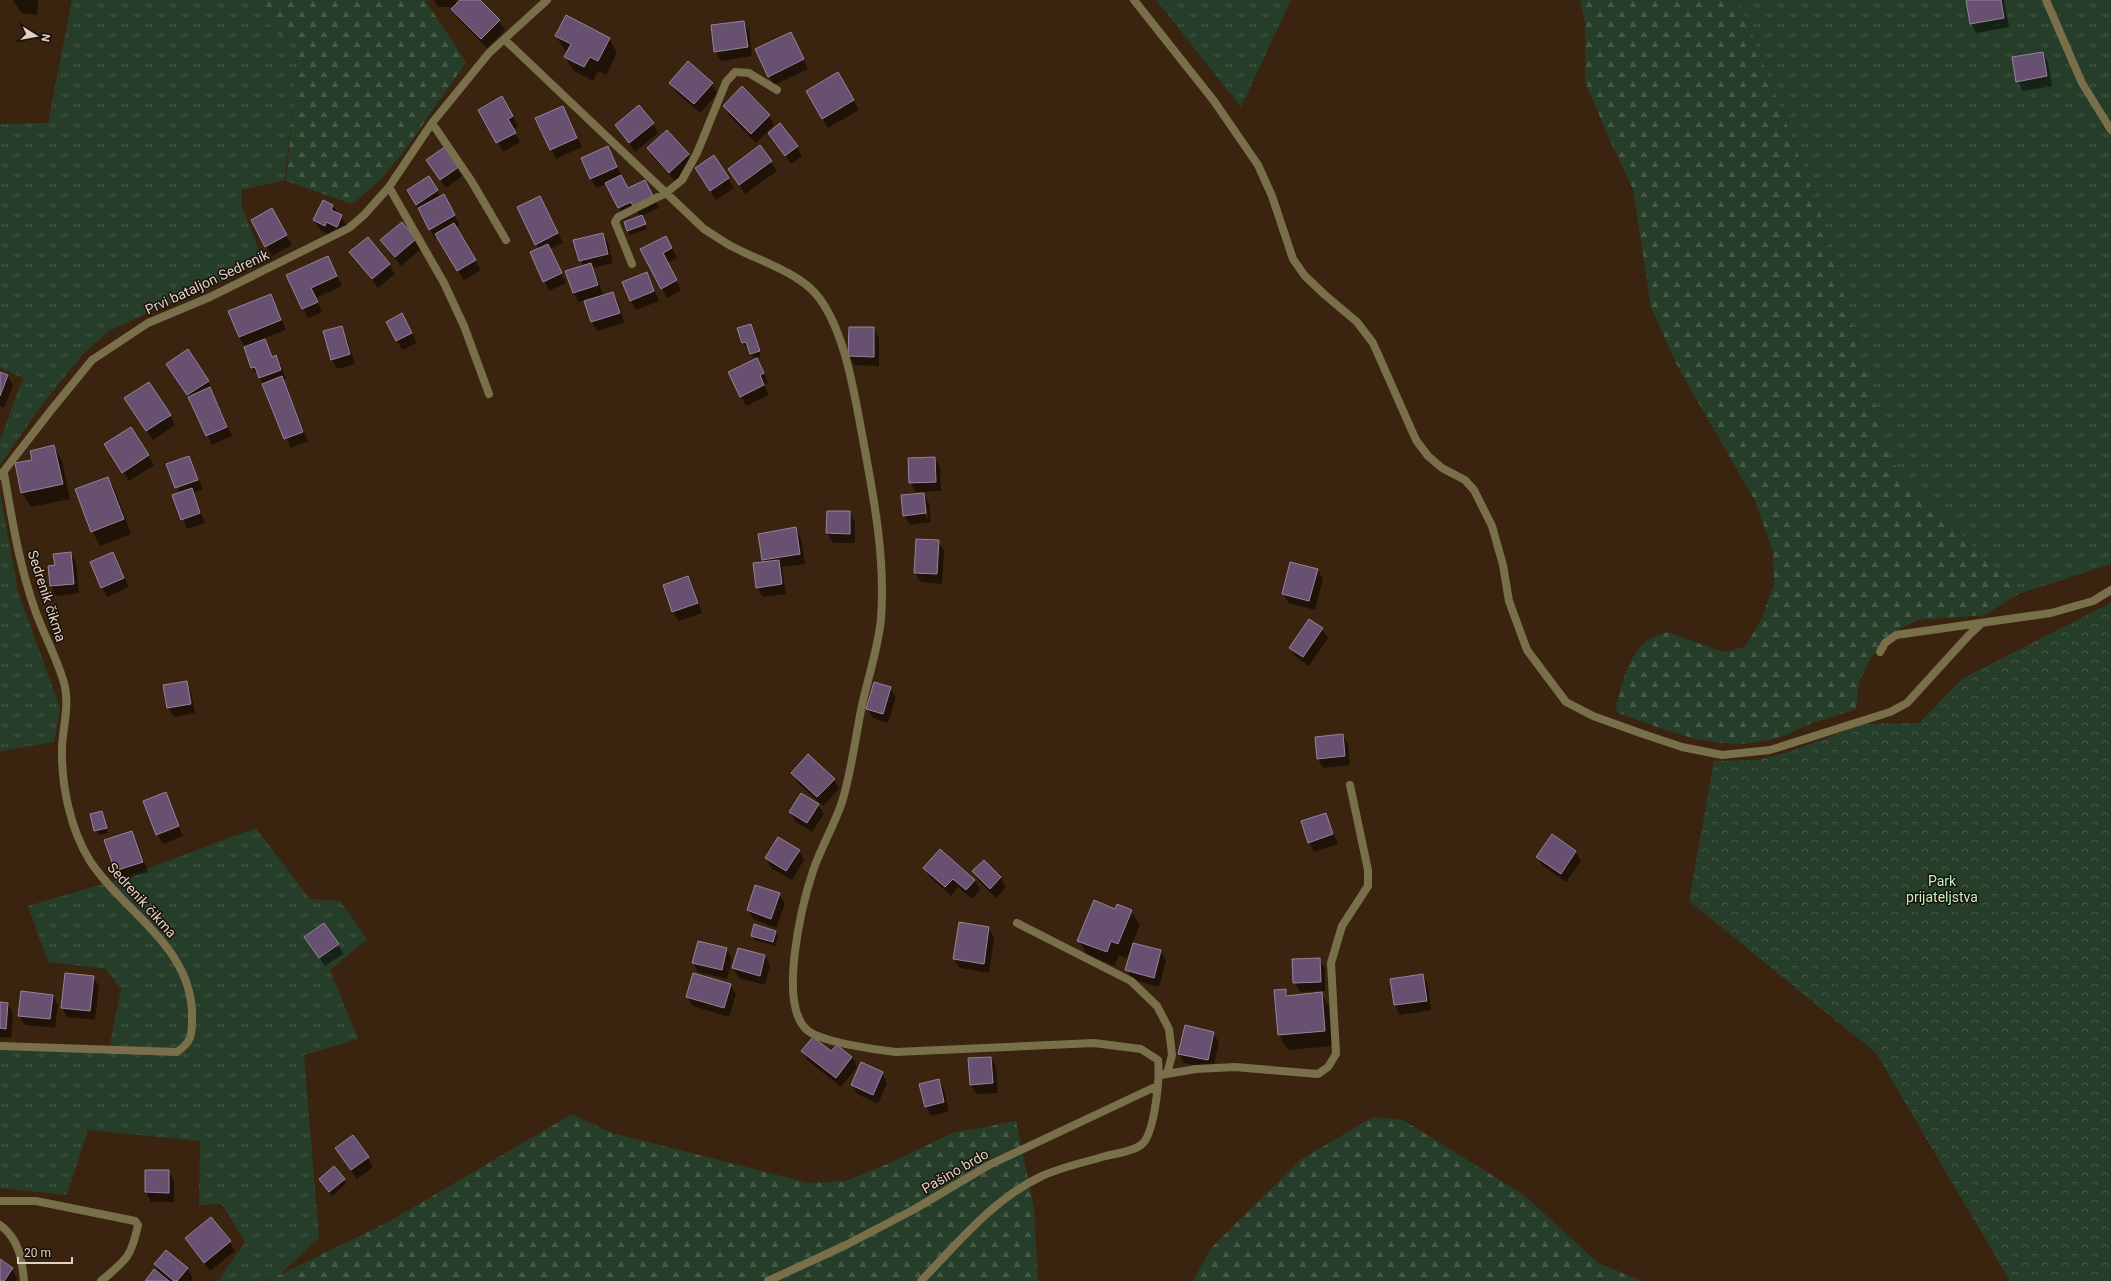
<svg xmlns="http://www.w3.org/2000/svg" width="2111" height="1281" font-family="Roboto,sans-serif">
<style>
.grass{fill:url(#grass-tufts)}
.forest{fill:url(#forest-firs)}
.park{fill:url(#park-crowns)}
.shadow{fill:#0007;fill-rule:evenodd}
.building{fill:#685070;stroke:#97839d}
.lines{fill:none;stroke-linecap:round;stroke-linejoin:round}
.street{stroke:#7a6f4b;stroke-width:8}
.labels{text-anchor:middle;dominant-baseline:central;stroke-width:3;stroke-linejoin:round;paint-order:stroke}
.street-label{font-size:14px;fill:#dfd1c5;stroke:#1a1008}
.park-label{font-size:14px;fill:#bcf3c2;stroke:#1a1008}
</style>
<defs>
<pattern id="grass-tufts" width="24" height="20" patternUnits="userSpaceOnUse"><rect width="24" height="20" fill="#263e29"/><path d="M3 7l-1-3M5 7V3M7 7l1-3M15 17l-1-3M17 17v-4M19 17l1-3" fill="none" stroke="#455947"/></pattern>
<pattern id="forest-firs" width="22" height="20" patternUnits="userSpaceOnUse"><rect width="22" height="20" fill="#263e29"/><path d="M5 1l3.5 6h-7zM16 11l3.5 6h-7z" fill="#455947"/></pattern>
<pattern id="park-crowns" width="20" height="18" patternUnits="userSpaceOnUse"><rect width="20" height="18" fill="#263e29"/><path d="M2 6a3 3 0 1 1 6 0M12 15a3 3 0 1 1 6 0" fill="none" stroke="#455947"/></pattern>
</defs>
<rect width="100%" height="100%" fill="#3a2410"/>
<!-- grass -->
<path class="grass" d="M72 0H265C267 10 269 29 280 34 288 38 293 39 299 46L285 180 242 190 241 204 262 258 212 287 145 314 109 331 83 354 44 402 0 465V440L23 378 0 368V124L48 123Z
M1156 0H1291L1241 107Z
M1739 0H2111V564L2018 594 1891 461 1821 214Z
M0 493 18 592 60 708 54 742 0 751Z
M256 828 310 899 340 901 367 939 330 970 358 1039 304 1055 319 1238 278 1276 262 1281H218L245 1242 222 1204 199 1205 200 1141 88 1130 67 1195 0 1188V1048L108 1053 121 989 106 969 48 962 28 906 117 880Z"/>
<!-- forest -->
<path class="forest" d="M265 0H425L466 62 405 150 378 182 352 204 286 181 299 46C292 36 285 39 278 33 269 26 267 10 265 0Z
M1580 0H1739L1821 214 1891 461 2018 594 1985 615 1918 620 1891 633 1871 657 1859 682 1856 709C1842 714 1827 718 1812 723 1799 728 1787 736 1773 739 1720 754 1665 730 1616 712 1619 688 1627 660 1645 642 1650 637 1661 635 1667 632L1724 652 1745 647 1762 618 1774 584 1773 552 1755 501 1677 365 1651 307 1633 189 1609 138 1585 82V22Z
M572 1114 612 1133 809 1183 846 1181 897 1160 952 1133 1016 1121 1034 1208 1038 1281H267L390 1221Z
M1373 1117 1403 1120 1524 1195 1598 1263 1642 1281H1193L1212 1247 1300 1160Z"/>
<!-- park -->
<path class="park" d="M2111 603V1281H2010L1876 1053 1689 901 1714 761 1758 760 1792 751 1863 724 1919 723 1963 678Z"/>
<!-- shadow -->
<path class="shadow" d="M13 0H38L37 15 21 13Z
M434 0H456V5L461 0H479L499 21 505 30 487 48 458 18 452 9 454 7H438Z
M1967 0H2004L2009 27 1976 33 1971 23Z
M743 22 749 31 752 56 721 61 715 51Z
M556 36 609 38 617 53 606 75 598 71 593 81 574 71 565 57 568 52 565 51Z
M796 43 808 69 774 85 769 76Z
M2042 53 2048 62 2052 86 2023 91 2017 81Z
M838 74 859 110 828 128 807 91Z
M671 83 712 84 717 94 700 113 676 92Z
M502 98 518 126 513 129 520 142 503 152 479 111Z
M724 106 769 115 774 125 756 143 729 115Z
M562 107 582 147 556 159 537 119Z
M653 123 658 133 635 152 616 126Z
M667 131 688 155 694 164 675 181 653 157 648 148Z
M769 133 797 147 802 156 791 164Z
M760 146 777 171 745 194 735 178Z
M608 147 628 189 650 190 659 208 642 216 647 229 630 235 628 231 640 217 637 211 624 217 607 184 596 188 591 179 582 158Z
M446 148 464 175 446 188 433 170Z
M714 157 734 188 716 200 696 169Z
M428 177 441 197 449 205 460 225 456 227 481 270 464 280 438 237 435 238 413 200Z
M323 201 333 206 347 226 342 236 332 231 330 235 320 230 314 220ZM339 220H341L335 232 334 231Z
M545 207 563 243 550 249 566 283 549 291 531 253 539 249 536 244Z
M272 209 292 245 272 256 252 221Z
M602 234 608 243 613 263 593 268 604 296 613 293 618 302 624 323 597 331 592 322 585 300 579 302 573 293 567 272 583 266 574 241Z
M416 239 421 249 401 266 381 240Z
M671 246 677 258 667 263 681 290 667 298 642 249Z
M351 252 389 265 395 274 378 288Z
M328 258 342 286 316 298 322 312 308 318 288 276Z
M646 273 659 301 636 310 631 301Z
M271 296 286 330 264 338 273 357H275L281 366 286 379 283 380 308 441 291 448 264 384 252 368 245 347 239 337Z
M387 322 407 324 417 343 402 350Z
M341 327 346 336 355 364 337 369 332 360Z
M874 328 879 338V366L855 365 849 356Z
M738 329H753L761 356 754 358 749 346 745 347 743 343Z
M762 369 768 383 764 385 769 395 746 406 741 396Z
M0 373 8 376 13 386 4 408 0 406Z
M173 374 208 381 232 436 212 445 192 402Z
M131 408 170 415 175 425 153 440Z
M131 428 154 465 129 481 111 454Z
M54 447 62 461 70 499 31 507 22 493 16 464 33 460Z
M188 457 203 489 193 493 205 523 187 529 174 496 180 493 167 465Z
M934 458 940 467 941 491 916 492 910 482Z
M108 478 116 492 131 534 100 546 92 531Z
M923 494 929 503 931 522 910 525 904 515ZM924 503H926L928 518H926Z
M828 512H849L855 522V543H833L827 533Z
M795 529 801 538 805 564 782 567 786 594 763 597 757 587 765 563 759 534Z
M938 541 944 551 942 584 921 582 915 573Z
M71 553 76 562 79 593 56 596 51 586 49 567 56 566Z
M112 553 129 587 107 597 102 587Z
M1318 570 1323 579 1315 610 1289 603 1283 594Z
M688 577 693 586 702 613 679 621 673 612Z
M1322 629 1328 638 1309 666 1296 657 1290 648Z
M186 682 191 692 195 713 174 717 168 708Z
M890 688 896 697 888 723 873 718 867 709Z
M1342 735 1348 744 1350 765 1323 768 1318 759Z
M793 773 834 779 839 789 823 806 798 783Z
M165 793 183 836 163 844 157 834Z
M818 805 824 814 812 832 796 822 790 812Z
M101 812 108 833 98 835 91 814Z
M1326 814 1338 844 1314 852 1309 842Z
M132 832 137 841 148 872 121 880 116 871 106 840Z
M799 850 804 860 792 880 771 868 766 858Z
M1575 851 1581 861 1566 882 1543 866 1537 857Z
M984 861 1001 878 1006 887 996 898 979 881 974 871Z
M925 868 975 880 980 890 972 899 958 887 951 896 930 877Z
M779 894 785 904 776 928 753 919 748 910Z
M1115 910 1131 911 1140 925 1132 944 1161 951 1166 961 1159 987 1132 979 1127 970 1133 945 1127 958 1119 955 1115 966 1087 955 1079 941Z
M960 924 989 928 994 938 989 973 960 968 954 959Z
M776 932 778 936 775 946 755 940 752 936Z
M338 944 343 954 325 966 311 946Z
M727 949 732 959 727 979 698 972 693 963Z
M765 956 770 965 765 985 739 978 733 968Z
M1319 959 1325 969V991L1300 992 1294 982Z
M1423 976 1428 985 1431 1010 1400 1015 1395 1005 1391 980Z
M93 977 99 986 95 1020 67 1017 62 1008Z
M730 985 736 994 729 1017 693 1006 687 997Z
M1285 990 1289 996 1321 993 1330 1008 1333 1046 1288 1050 1279 1035 1275 991Z
M53 996 58 1005 55 1028 25 1025 19 1015Z
M0 1003 8 1004 13 1013 11 1038 0 1037Z
M1213 1033 1219 1042 1213 1069 1184 1063 1179 1053Z
M803 1051 832 1053 852 1057 857 1067 841 1087 808 1061Z
M991 1058 996 1067 998 1093 976 1094 971 1085Z
M882 1073 887 1083 878 1104 857 1094 852 1085Z
M939 1080 944 1090 949 1111 931 1116 926 1106Z
M342 1157 368 1158 373 1167 357 1179Z
M146 1171H169L174 1181V1202H151L146 1192Z
M320 1179 344 1180 346 1184 332 1196Z
M186 1238 230 1242 235 1251 210 1271Z
M0 1261 12 1269 17 1278 15 1281H0Z
M155 1265 187 1268 193 1278 190 1281H146L161 1276Z"/>
<!-- building -->
<path class="building" d="M460 0H480L500 20 481 39 451 9Z
M1966 0H2001L2004 18 1970 24Z
M566 15 610 38 598 61 590 57 584 67 564 57 571 44 555 36Z
M744 21 748 47 714 52 711 25Z
M791 32 804 59 768 77 755 49Z
M2043 52 2047 76 2016 82 2012 57Z
M688 61 713 83 694 104 669 83Z
M838 72 854 100 822 119 806 91Z
M742 86 770 115 751 134 723 106Z
M502 96 513 116 508 119 516 133 496 143 478 110Z
M639 105 654 123 629 143 615 125Z
M563 106 577 138 550 150 535 118Z
M780 123 798 146 785 156 768 133Z
M667 130 689 154 669 173 647 148Z
M760 145 772 161 739 185 728 169Z
M446 146 460 166 440 180 426 160Z
M608 146 617 167 590 179 581 158Z
M714 155 729 178 710 191 695 168Z
M621 175 628 188 645 180 654 198 634 208 631 202 618 208 605 183Z
M429 176 438 190 416 205 407 190Z
M444 194 455 215 429 230 418 208Z
M540 196 558 233 535 245 517 207Z
M323 200 333 205 331 210 342 215 337 227 326 222 325 226 313 220Z
M272 208 287 235 265 247 251 220Z
M642 215 646 224 627 231 624 222Z
M402 222 416 239 395 257 380 240Z
M454 223 476 260 457 271 435 234Z
M603 233 608 254 579 261 573 240Z
M666 236 672 248 663 253 677 280 661 289 640 249Z
M368 237 390 264 372 279 349 252Z
M548 244 562 273 543 282 530 252Z
M328 256 337 276 311 288 318 302 302 309 286 275Z
M591 263 598 285 573 293 565 271Z
M647 272 654 291 630 301 622 282Z
M613 292 620 313 591 322 584 301Z
M271 294 281 320 239 337 228 311Z
M402 313 412 333 396 341 386 322Z
M751 324 760 351 750 354 746 342 742 343 737 328Z
M342 326 350 354 331 360 323 331Z
M849 327H874V357L848 356Z
M265 339 272 357 276 355 281 370 259 378 255 367 251 368 244 347Z
M188 349 209 381 187 395 166 364Z
M757 358 764 373 760 375 764 385 740 397 728 372Z
M0 372 8 375 0 396Z
M282 376 303 432 284 439 262 384Z
M149 382 171 415 146 431 124 398Z
M210 387 227 427 206 436 188 397Z
M131 427 149 455 122 473 104 444Z
M54 445 63 484 21 493 15 463 32 460 30 451Z
M189 456 198 480 175 488 166 464Z
M935 457 936 482 909 483 908 458Z
M108 477 124 519 91 532 75 489Z
M192 488 200 513 181 520 172 495Z
M924 493 926 513 903 516 901 495Z
M827 511H850V534L826 533Z
M796 527 800 554 762 560 758 534Z
M916 539 939 540 937 574 914 573Z
M71 552 74 584 50 586 48 566 55 565 53 554Z
M113 552 124 578 101 588 90 562Z
M779 560 782 584 756 588 753 563Z
M1290 562 1318 569 1309 601 1282 594Z
M688 576 698 603 672 612 663 585Z
M1309 619 1323 628 1303 657 1289 648Z
M187 681 191 704 167 708 163 685Z
M874 682 891 687 883 714 866 709Z
M1343 734 1345 756 1317 759 1315 737Z
M808 754 835 779 817 797 791 773Z
M166 792 179 826 156 835 143 801Z
M801 793 819 804 807 823 789 812Z
M102 811 107 828 94 831 90 814Z
M1326 813 1333 834 1308 843 1301 821Z
M132 831 143 862 115 871 104 840Z
M1552 834 1576 851 1561 874 1536 857Z
M778 837 800 850 786 871 765 858Z
M940 849 975 880 966 890 953 879 945 887 923 868Z
M984 860 1001 877 990 889 972 871Z
M755 885 780 893 771 919 747 910Z
M1094 900 1115 909 1117 904 1132 910 1118 944 1111 941 1107 952 1077 941Z
M959 922 989 927 984 964 953 959Z
M324 923 339 944 319 958 304 937Z
M754 924 776 931 773 942 751 936Z
M698 941 727 948 722 970 692 963Z
M1133 943 1161 950 1154 978 1125 970Z
M738 948 765 955 760 976 732 968Z
M1320 958 1321 982 1293 983 1292 959Z
M65 973 94 976 90 1011 61 1008Z
M693 973 731 984 724 1008 686 997Z
M1423 974 1427 1001 1394 1005 1390 979Z
M1286 989V996L1322 992 1325 1031 1278 1035 1274 990Z
M21 991 53 995 50 1019 18 1016Z
M0 1002 8 1003 6 1029 0 1028Z
M1185 1025 1214 1032 1208 1060 1178 1054Z
M813 1037 831 1051 837 1045 852 1057 836 1078 801 1051Z
M991 1057 993 1083 970 1085 968 1058Z
M861 1062 883 1072 873 1095 851 1085Z
M939 1079 944 1102 925 1107 919 1084Z
M353 1135 369 1157 351 1170 335 1148Z
M334 1166 345 1179 329 1192 319 1179Z
M145 1170H169V1193L145 1192Z
M211 1217 231 1241 204 1263 185 1238Z
M166 1250 188 1268 177 1281H174L154 1264Z
M0 1259 13 1268 4 1281H0Z
M154 1269 169 1281H145Z"/>
<g class="lines">
<!-- street -->
<path class="street" d="M1134 0 1214 101 1258 165 1272 196 1293 259 1305 276 1325 295 1357 322 1373 343 1416 440 1428 456 1442 468 1465 480 1474 490 1492 526 1503 565 1509 601 1527 650 1566 702 1593 716 1643 734 1682 747 1722 755 1770 750 1890 712 1907 703 1969 635 1981 624
M2046 0 2082 83 2111 130
M505 40 704 229C714 235 723 242 733 247 758 260 796 272 815 293 841 322 852 380 859 418 871 484 886 551 881 619 878 650 867 680 861 710 855 741 851 773 842 802 834 826 821 847 813 871 802 904 778 1002 806 1029 818 1042 878 1050 896 1052L1094 1043 1141 1049 1158 1060C1160 1076 1155 1135 1141 1145 1132 1152 1117 1153 1106 1156 1085 1162 1062 1167 1042 1176 993 1199 958 1243 921 1281
M432 123 472 182 506 240
M389 187 444 283 464 326 489 394
M632 264 615 222 618 217 666 193 682 180 697 153 726 82 735 72 749 73 777 90
M0 476 52 409 92 360 148 323 210 297 349 228 364 215 389 187 432 123 489 53 547 0
M1880 652 1885 643 1896 635 2051 613 2093 601 2111 590
M1017 923 1131 981 1157 1006 1169 1029 1172 1055 1167 1074
M0 1046 177 1052C191 1042 192 1036 192 1020 195 948 125 914 90 861 70 829 61 784 62 747 63 727 69 708 65 687 60 664 43 633 35 610 19 565 12 519 4 473
M1160 1075 1196 1069 1235 1067 1318 1074 1328 1067 1336 1054 1331 963 1342 926 1368 886V870L1350 785
M0 1201H36L135 1221 138 1225C131 1258 126 1260 101 1281
M0 1225C19 1239 22 1259 24 1281
M768 1281 846 1245 913 1210 989 1165 1157 1086"/>
</g>
<g class="labels">
<!-- street labels -->
<g class="street-label">
<text transform="translate(207 282) rotate(-25)">Prvi bataljon Sedrenik</text>
<text transform="translate(47 596) rotate(72)">Sedrenik čikma</text>
<text transform="translate(142 900) rotate(48)">Sedrenik čikma</text>
<text transform="translate(955 1171) rotate(-30)">Pašino brdo</text>
</g>
<!-- park labels -->
<g class="park-label">
<text x="1942" y="881">Park<tspan x="1942" dy="16">prijateljstva</tspan></text>
</g>
</g>
<!-- north arrow -->
<g transform="translate(36 36) rotate(101)" stroke="#1a1008" stroke-width="3" paint-order="stroke">
<path d="M0-3L7 15L0 10L-7 15Z" fill="#dfd1c5"/>
<text y="-6" font-size="11" font-weight="bold" text-anchor="middle" fill="#dfd1c5">N</text>
</g>
<!-- scale -->
<path d="M18 1257v6h54v-6" fill="none" stroke="#dfd1c5" stroke-width="2"/>
<text x="24" y="1257" font-size="12" fill="#dfd1c5" stroke="#1a1008" stroke-width="3" paint-order="stroke">20 m</text>
</svg>
